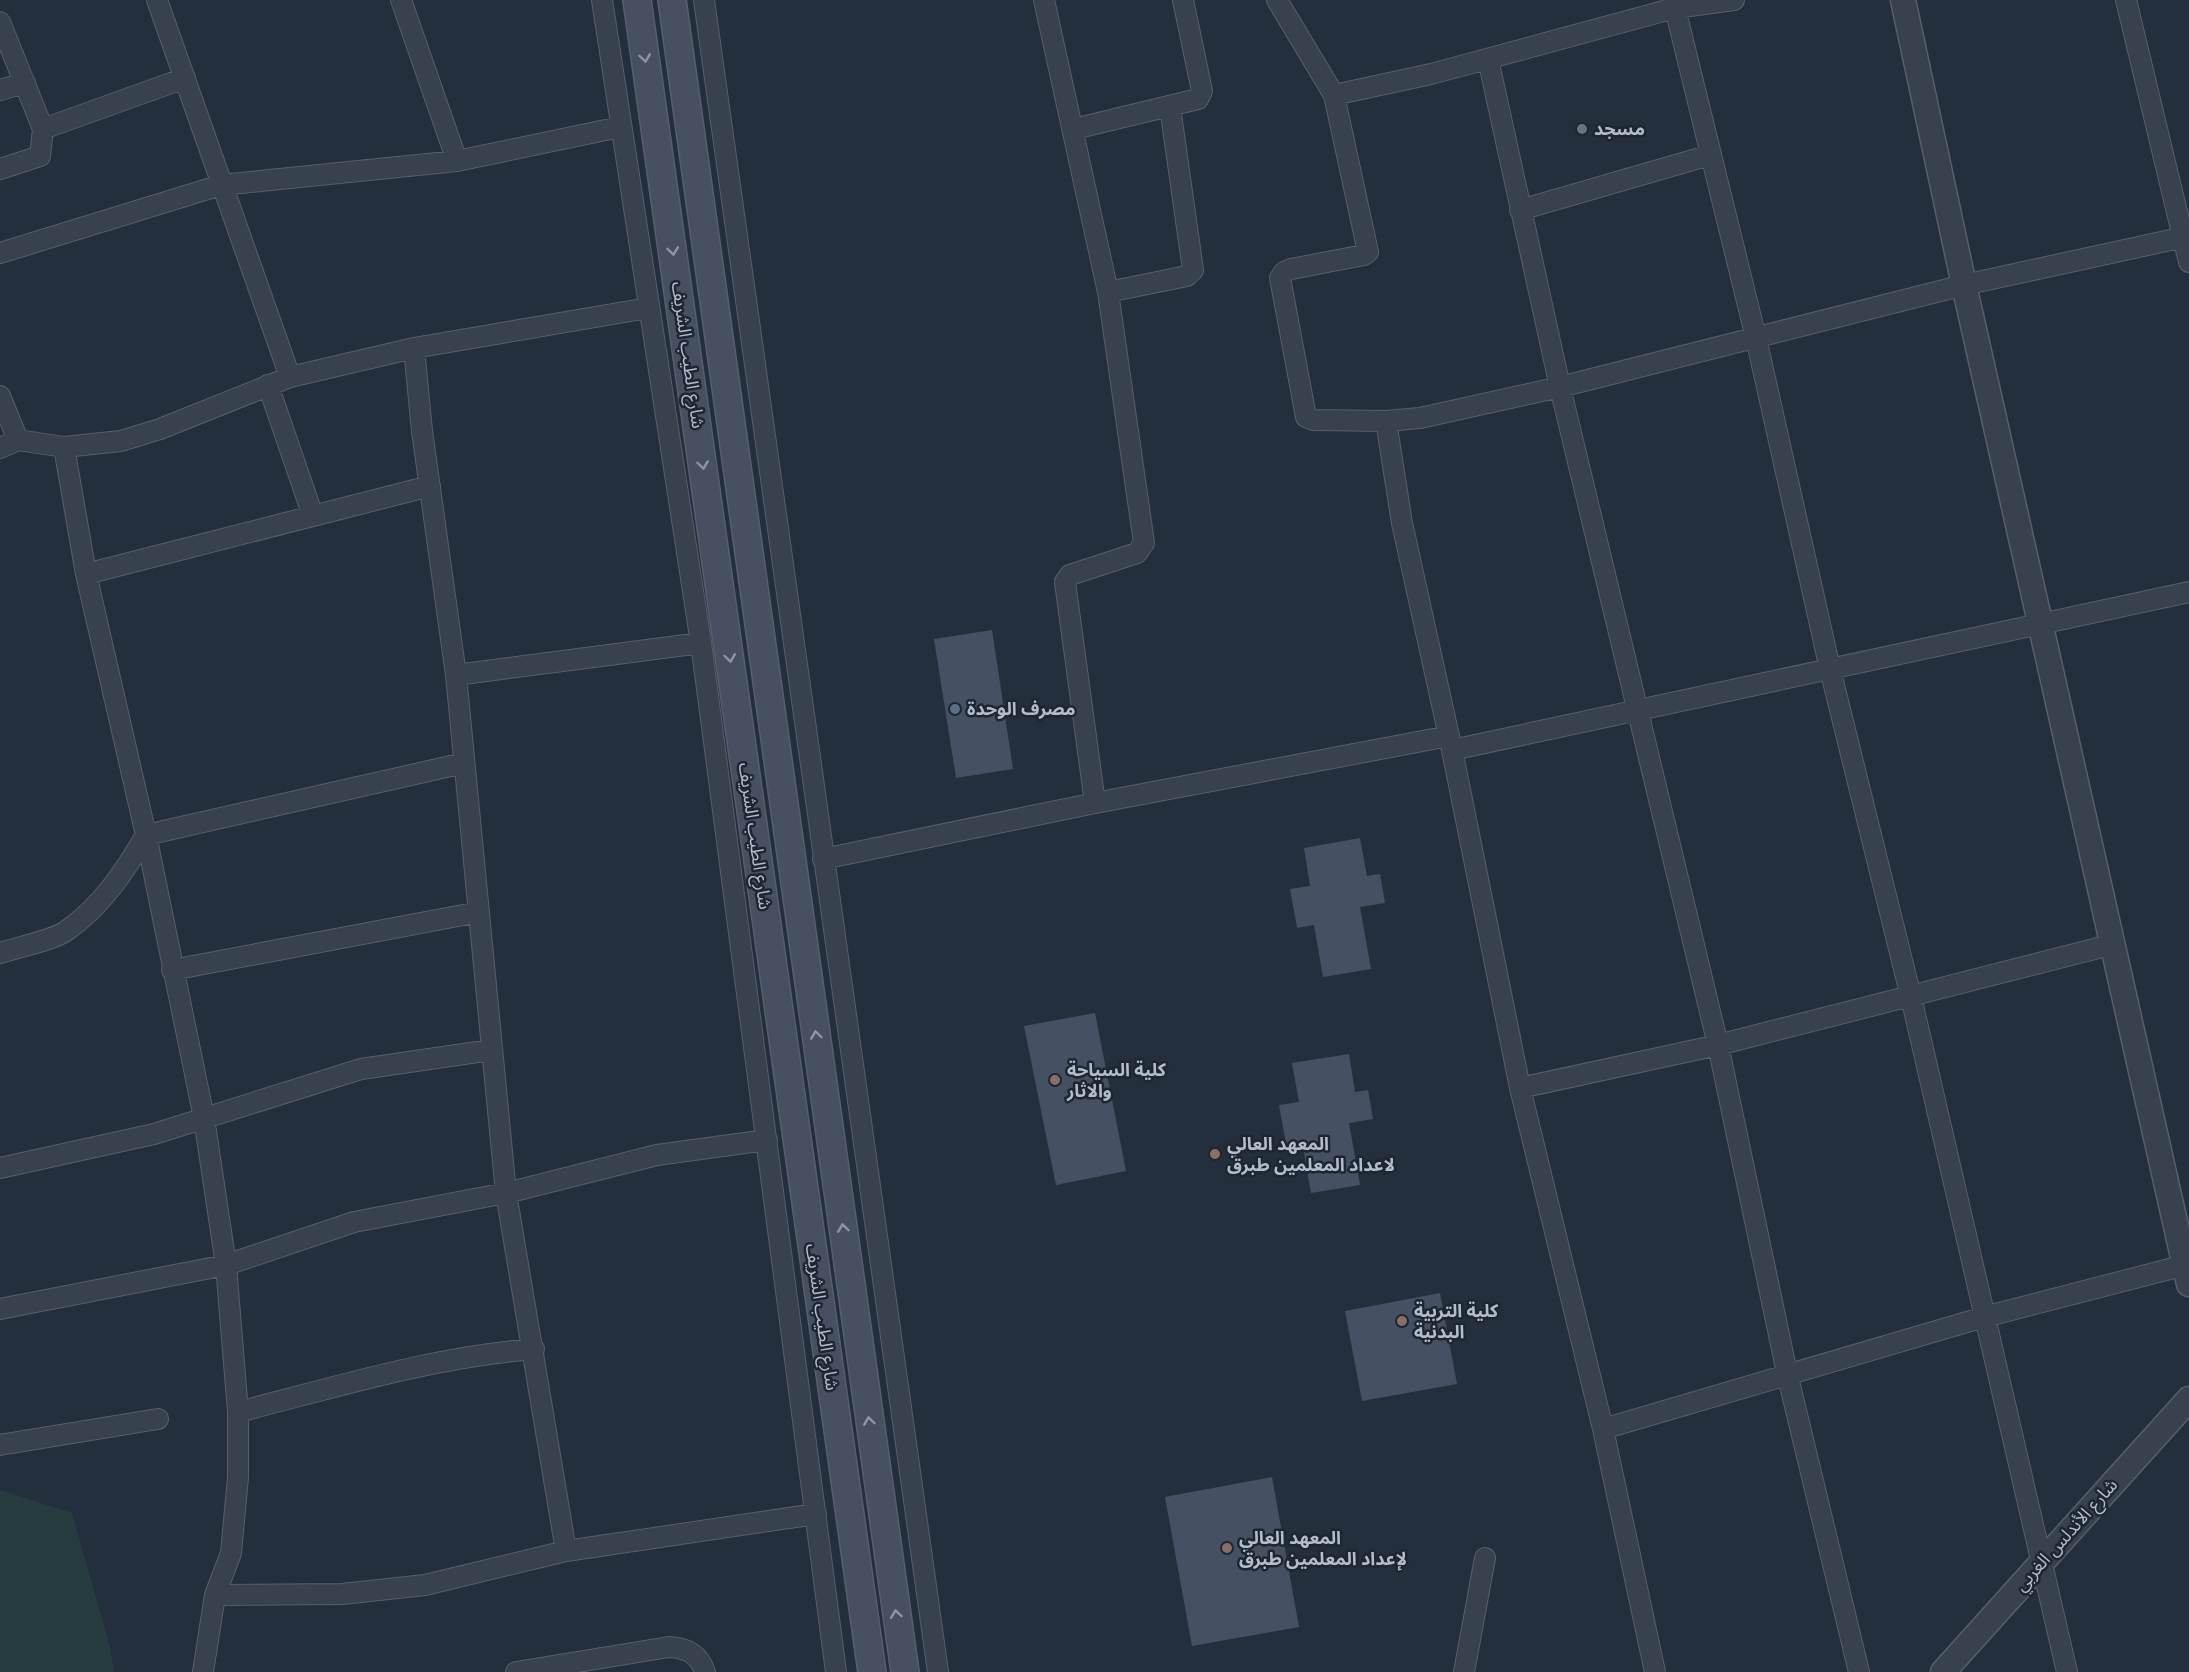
<svg xmlns="http://www.w3.org/2000/svg" width="2189" height="1672" font-family="Figtree,'Noto Sans Arabic',sans-serif">
<style>
.green{fill:#263c3f}
.building{fill:#455162}
.lines{fill:none;stroke-linecap:round;stroke-linejoin:round}
.minor-casing{stroke:#565f6c;stroke-width:22}
.tertiary-casing{stroke:#565f6c;stroke-width:27}
.secondary-casing{stroke:#565f6c;stroke-width:30}
.minor{stroke:#38414e;stroke-width:20}
.tertiary{stroke:#38414e;stroke-width:24}
.secondary{stroke:#465061;stroke-width:27}
.oneway{stroke:#8e96a5}
.worship-dot{fill:#6b7280;stroke:#1d2633;stroke-width:2}
.service-dot{fill:#5c6f8a;stroke:#1d2633;stroke-width:2}
.education-dot{fill:#8d6e63;stroke:#1d2633;stroke-width:2}
.labels{text-anchor:middle;dominant-baseline:central;stroke-width:5;stroke-linejoin:round;paint-order:stroke}
.poi-label{font-size:18px;font-weight:bold;fill:#b4bcc9;stroke:#1d2633;text-anchor:start}
.street-label{font-size:18px;fill:#b4bcc9;stroke:#1d2633}
</style>
<rect width="100%" height="100%" fill="#242f3e"/>
<!-- green -->
<path class="green" d="M0,1490L72,1513L110,1647L114,1672H0Z"/>
<!-- building -->
<path class="building" d="M992,630L1013,769L956,778L934,639Z
M1360,838L1367,876L1380,874L1385,903L1360,907L1371,969L1323,977L1314,925L1297,928L1290,889L1310,886L1304,848Z
M1095,1013L1126,1171L1056,1185L1024,1026Z
M1349,1054L1355,1092L1368,1090L1373,1119L1349,1123L1360,1185L1311,1193L1302,1141L1286,1144L1279,1105L1299,1102L1292,1063Z
M1440,1293L1457,1384L1362,1401L1345,1311Z
M1272,1477L1299,1627L1192,1646L1165,1497Z"/>
<g class="lines">
<defs>
<path id="minor" d="M401,0L457,161
M602,0L701,643L836,1672
M704,0L938,1672
M1044,0L1108,292L1144,543L1137,553L1070,575L1065,582L1095,803
M1277,0L1334,95L1431,74L1675,8L1734,0
M1673,0L1756,338L1830,669L1911,997L2067,1672
M2126,0L2189,262
M0,22L43,129L40,156L0,169
M1488,59L1560,387L1718,1045L1787,1373L1859,1672
M0,90L25,83
M1334,95L1368,252L1364,255L1291,269L1284,272L1280,278L1306,417L1313,420L1386,421
M43,129L185,78
M1074,129L1198,99L1202,91L1183,0
M1520,210L1710,155
M0,253L221,185L457,161L620,127
M1108,292L1187,276L1193,270L1170,107
M414,348L648,308
M290,377L414,348L422,431L456,675L506,1193L566,1551L816,1514
M268,385L313,516
M0,396L18,440L64,447L121,441L160,429L290,377L157,0
M64,447L86,574L146,835L204,1118L226,1265L238,1412V1477L231,1553L215,1595L342,1594L425,1585L566,1551
M0,448L18,440
M86,574L430,486
M456,675L701,643
M1452,750L2189,592
M823,859L1095,803L1449,736
M0,953C18,947 51,941 66,931C101,907 125,871 146,835L464,763
M172,970L479,912
M1520,1088L1718,1045L2114,944
M0,1168L154,1134L361,1069L491,1050
M0,1309L226,1265L354,1222L506,1193L657,1155L767,1140
M238,1412C336,1387 433,1357 534,1349
M1603,1429L1984,1317L2185,1265
M0,1445L158,1419
M203,1672L215,1595
M516,1672L669,1647C687,1648 699,1654 705,1672
M1464,1672L1485,1558
M1655,1672L1603,1429L1520,1088L1452,750L1402,523L1386,421L1420,418L1560,387L1964,285L2189,236"/>
<path id="tertiary" d="M1903,0L1964,285L2189,1284
M1943,1672L2189,1399"/>
<path id="secondary" d="M637,0L872,1672
M672,0L905,1672"/>
</defs>
<!-- minor casing -->
<use href="#minor" class="minor-casing"/>
<!-- tertiary casing -->
<use href="#tertiary" class="tertiary-casing"/>
<!-- secondary casing -->
<use href="#secondary" class="secondary-casing"/>
<!-- minor -->
<use href="#minor" class="minor"/>
<!-- tertiary -->
<use href="#tertiary" class="tertiary"/>
<!-- secondary -->
<use href="#secondary" class="secondary"/>
</g>
<!-- one-way arrows -->
<defs><path id="oneway-chevron" d="M-2-3.5L2.5 0L-2 3.5" fill="none" stroke-width="1.6" stroke-linecap="round" stroke-linejoin="round" transform="scale(1.5)"/></defs>
<g class="oneway">
<use href="#oneway-chevron" transform="translate(645 58) rotate(82)"/>
<use href="#oneway-chevron" transform="translate(673 251) rotate(82)"/>
<use href="#oneway-chevron" transform="translate(703 465) rotate(82)"/>
<use href="#oneway-chevron" transform="translate(730 658) rotate(82)"/>
<use href="#oneway-chevron" transform="translate(816 1035) rotate(-98)"/>
<use href="#oneway-chevron" transform="translate(843 1228) rotate(-98)"/>
<use href="#oneway-chevron" transform="translate(869 1421) rotate(-98)"/>
<use href="#oneway-chevron" transform="translate(896 1614) rotate(-98)"/>
</g>
<!-- markers -->
<circle class="worship-dot" cx="1582" cy="129" r="6"/>
<circle class="service-dot" cx="955" cy="709" r="6"/>
<g class="education-dot">
<circle cx="1055" cy="1080" r="6"/>
<circle cx="1215" cy="1154" r="6"/>
<circle cx="1402" cy="1321" r="6"/>
<circle cx="1227" cy="1548" r="6"/>
</g>
<g class="labels">
<!-- poi labels -->
<g class="poi-label">
<text x="1594" y="129">مسجد</text>
<text x="967" y="709">مصرف الوحدة</text>
<text x="1067" y="1070">كلية السياحة<tspan x="1067" dy="21">والاثار</tspan></text>
<text x="1227" y="1144">المعهد العالي<tspan x="1227" dy="21">لاعداد المعلمين طبرق</tspan></text>
<text x="1414" y="1311">كلية التربية<tspan x="1414" dy="21">البدنية</tspan></text>
<text x="1239" y="1538">المعهد العالي<tspan x="1239" dy="21">لإعداد المعلمين طبرق</tspan></text>
</g>
<!-- street labels -->
<g class="street-label">
<text transform="translate(688 355) rotate(82)">شارع الطيب الشريف</text>
<text transform="translate(755 836) rotate(82)">شارع الطيب الشريف</text>
<text transform="translate(822 1317) rotate(82)">شارع الطيب الشريف</text>
<text transform="translate(2066 1535) rotate(-48)">شارع الأندلس الغربي</text>
</g>
</g>
</svg>
